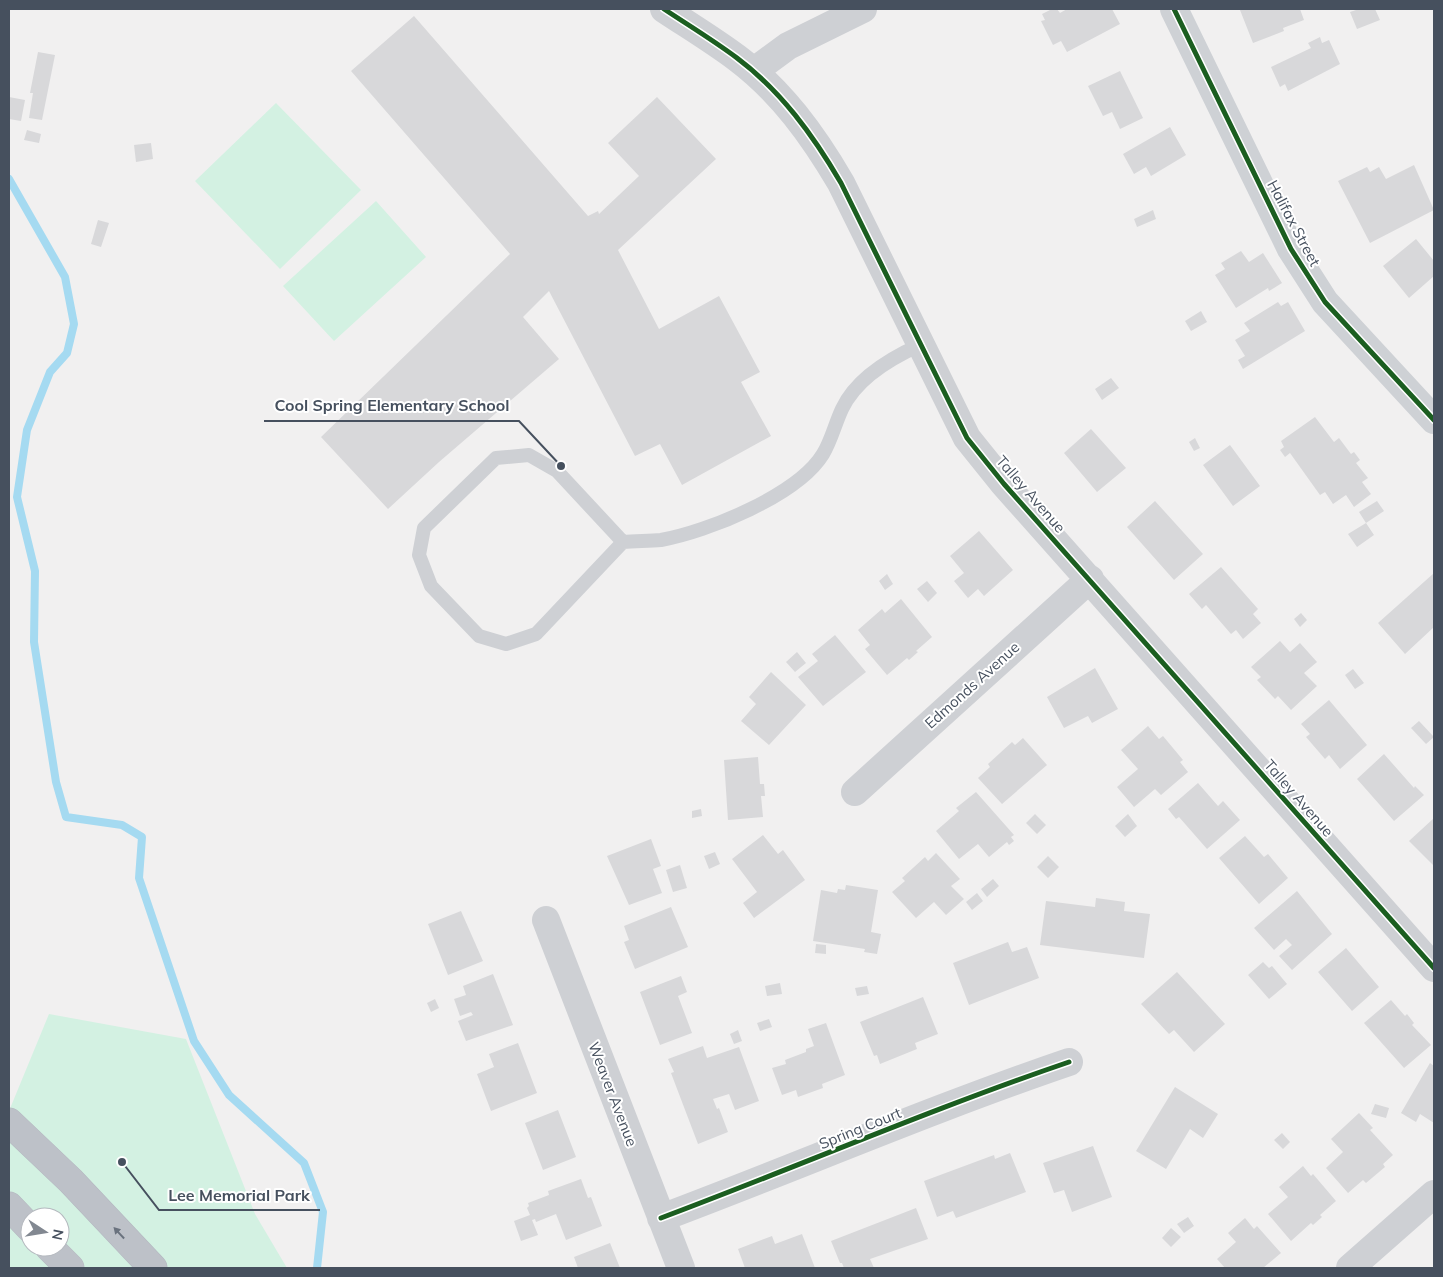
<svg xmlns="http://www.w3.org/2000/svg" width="1443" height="1277" font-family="Mulish,sans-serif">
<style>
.green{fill:#d3f1e2;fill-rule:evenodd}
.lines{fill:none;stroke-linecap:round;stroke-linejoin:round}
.stream{stroke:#a5daf1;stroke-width:8}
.building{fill:#d8d8da}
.highway-casing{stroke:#b4b8c0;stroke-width:29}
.lane{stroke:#ced0d4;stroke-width:14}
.street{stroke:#ced0d4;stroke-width:28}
.secondary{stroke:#ced1d5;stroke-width:28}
.highway{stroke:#bdc1c8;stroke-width:28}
.cycleway-casing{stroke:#fff;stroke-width:8}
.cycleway{stroke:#1b5e20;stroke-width:5}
.oneway{fill:#6a727e}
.labels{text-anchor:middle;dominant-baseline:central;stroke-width:4;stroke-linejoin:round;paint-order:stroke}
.street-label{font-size:15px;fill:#46505e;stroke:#fff}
.leader{fill:none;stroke:#46505e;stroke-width:2}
.callout-dot{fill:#46505e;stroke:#fff;stroke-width:2}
.callout-label{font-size:16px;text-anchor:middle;font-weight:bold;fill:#46505e;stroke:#fff;stroke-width:4;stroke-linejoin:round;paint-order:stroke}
</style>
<rect width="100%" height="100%" fill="#f1f0f0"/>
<!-- green -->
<path class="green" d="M276,103L361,190L280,269L195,181Z
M376,201L426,257L334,341L283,286Z
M49,1014L186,1039L255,1214L287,1268H9V1111ZM30,1217H60V1247H30Z"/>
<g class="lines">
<!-- stream -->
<path class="stream" d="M9,179L65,277L74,324L67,353L50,372L27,430L17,497L35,571L34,642L56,782L66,817L122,825L142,837L139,878L194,1041L229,1095L304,1163L323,1212L317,1268"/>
</g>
<!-- building -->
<path class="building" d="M1052,9H1057L1060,13L1067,9H1112L1120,24L1067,52L1061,41L1053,45L1041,21L1045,20L1042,14Z
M1243,9H1300L1304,20L1283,28L1284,31L1253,43L1240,10Z
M1359,9H1375L1380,20L1357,29L1350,12Z
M414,16L588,216L598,211L599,214L639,176L608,143L657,97L716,159L618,250L659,329L719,296L760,372L741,382L771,436L682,485L660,444L635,456L549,291L523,317L559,359L439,462L388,509L321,437L510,254L351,71Z
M1320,37L1322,43L1329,40L1340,64L1288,91L1285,84L1280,87L1271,67L1311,48L1308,43Z
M38,52L55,55L42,120L29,118L33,93H30Z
M1120,71L1143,118L1120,129L1112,112L1103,116L1088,86Z
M9,97L25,100L21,121L9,119Z
M1170,127L1186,155L1151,176L1146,167L1134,174L1123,154Z
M27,130L41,134L39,143L24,140Z
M151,143L153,159L136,162L134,145Z
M1414,165L1434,210L1370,243L1338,181L1367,167L1370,172L1379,167L1386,179Z
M1153,210L1156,219L1137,227L1134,219Z
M98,220L109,223L101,247L91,244Z
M1416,239L1434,261V276L1409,298L1383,266Z
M1241,251L1249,262L1263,253L1282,283L1269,291L1268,288L1236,308L1215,275L1225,269L1221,263Z
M1278,302L1281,306L1288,302L1305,331L1243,369L1238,360L1245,356L1235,340L1250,331L1244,323Z
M1201,311L1207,322L1191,331L1185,321Z
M1111,378L1119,388L1102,400L1095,389Z
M1315,417L1334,442L1339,438L1351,454L1354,452L1360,460L1356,463L1368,478L1362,482L1371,494L1354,507L1346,495L1333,504L1325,492L1320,495L1290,453L1285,457L1280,450L1284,447L1281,441Z
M1091,429L1126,468L1097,492L1064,453Z
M1195,438L1200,448L1194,451L1189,442Z
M1230,445L1260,486L1233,506L1203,465Z
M1155,501L1203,554L1174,580L1127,527Z
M1377,501L1384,511L1366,523L1359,512Z
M1366,523L1374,535L1357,547L1348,534Z
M979,531L1013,570L984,596L978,589L968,598L954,581L964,573L950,556Z
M1221,567L1258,609L1253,614L1261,623L1243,639L1236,630L1231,634L1206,605L1202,609L1189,594Z
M1434,573V627L1405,654L1378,623Z
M887,574L893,584L885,590L879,581Z
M927,581L937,593L928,602L917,589Z
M901,599L932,637L916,651L918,652L909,660L907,658L887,675L865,649L870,645L858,630L882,609L885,613Z
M1301,613L1307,620L1300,627L1294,619Z
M835,635L866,672L823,706L798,677L818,661L812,654Z
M1280,641L1290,652L1300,643L1317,662L1304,673L1317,686L1291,710L1278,696L1275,699L1257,680L1261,677L1251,667Z
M797,652L806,663L795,672L786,662Z
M1095,668L1118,709L1092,723L1088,716L1064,728L1047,697Z
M1353,669L1364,683L1355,689L1345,675Z
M771,672L806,705L769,745L741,721L756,704L749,697Z
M1329,700L1367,745L1340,769L1329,755L1325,759L1306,737L1310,734L1301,724Z
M1419,721L1434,737L1426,744L1411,728Z
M1148,726L1159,739L1163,736L1183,760L1180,762L1188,772L1161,795L1155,789L1134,807L1117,787L1138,769L1121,750Z
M1023,738L1047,765L1002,804L978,778L990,767L988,764L1012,742L1015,745Z
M1384,754L1414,788L1415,786L1424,795L1394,821L1357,779Z
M758,757L760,784H764L765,796H761L763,817L728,820L724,760Z
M1198,783L1218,806L1223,801L1240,820L1207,849L1179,817L1176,819L1168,809Z
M976,792L1014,835L1011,837L1014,841L1009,845L1007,842L989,857L978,844L959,859L936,831L959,811L956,808Z
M701,809L702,816L692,818V811Z
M1035,814L1046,825L1037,834L1026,823Z
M1128,814L1137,826L1125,837L1115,826Z
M1434,818V866L1409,841Z
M763,835L778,854L783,850L805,880L754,918L743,903L757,892L732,859Z
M1245,836L1264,857L1268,854L1288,878L1259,904L1219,858Z
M651,839L661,866L653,869L662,893L629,905L607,856Z
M715,852L720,864L709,869L704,856Z
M936,853L960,879L951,886L964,899L946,915L934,902L916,918L892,892L905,881L902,878L925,857L928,861Z
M1048,856L1059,867L1048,878L1037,867Z
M680,865L687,888L673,892L666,870Z
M993,879L999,886L987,897L981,889Z
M846,885L878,890L871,932L881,934L877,954L864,952L865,949L813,941L821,890L837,893L838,889L845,890Z
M1297,891L1332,934L1292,970L1279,956L1292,945L1286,939L1274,950L1254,928Z
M977,893L983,901L972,910L966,902Z
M1096,898L1125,902L1124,911L1150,914L1144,958L1040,945L1046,901L1095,907Z
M671,907L688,947L635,969L624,942L629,940L624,926Z
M461,911L483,961L448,975L428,924Z
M1008,942L1012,952L1027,947L1039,978L969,1005L953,963Z
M816,944L826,945V954L815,953Z
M1346,948L1379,987L1352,1011L1318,972Z
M1263,962L1269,968L1272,966L1287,984L1269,999L1248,975Z
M1177,972L1225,1024L1194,1052L1174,1030L1169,1034L1141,1004Z
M493,974L513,1025L466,1041L458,1021L473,1015L471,1012L460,1016L454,999L466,995L463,986Z
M681,976L687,992L678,996L692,1033L660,1045L640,992Z
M780,983L782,994L767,996L765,986Z
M867,986L869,994L857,996L855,988Z
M923,997L938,1034L915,1043L917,1049L880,1064L877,1055L874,1056L860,1022Z
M435,999L439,1008L431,1012L427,1003Z
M1391,1000L1405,1016L1407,1014L1414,1023L1412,1025L1431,1045L1404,1068L1364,1023Z
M769,1019L772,1027L760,1031L757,1023Z
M826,1023L845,1075L822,1084L823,1088L798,1097L796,1090L782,1095L772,1068L786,1064L785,1060L806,1052V1049L814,1046L808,1029Z
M738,1030L742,1041L734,1044L730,1034Z
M518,1043L537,1093L491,1111L477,1074L494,1067L489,1054Z
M703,1046L707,1058L739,1047L759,1101L735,1110L729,1094L713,1099L717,1109L719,1108L728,1132L698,1144L671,1073L674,1072L668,1059Z
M1430,1063L1434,1066V1123L1420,1114L1416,1122L1401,1113Z
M1175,1087L1218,1114L1203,1138L1190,1129L1166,1169L1136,1151Z
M1375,1104L1389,1108L1386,1118L1371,1114Z
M558,1110L576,1157L543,1170L525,1123Z
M1359,1113L1373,1128L1370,1130L1393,1155L1383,1164L1385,1167L1366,1183L1363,1180L1348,1193L1326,1168L1343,1152L1331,1139Z
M1282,1133L1290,1142L1283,1149L1274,1140Z
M1093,1146L1112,1197L1072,1212L1064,1190L1054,1193L1043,1163Z
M1010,1153L1026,1192L956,1218L953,1211L937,1217L924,1181L994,1155L995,1159Z
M1303,1166L1311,1176L1313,1174L1336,1201L1320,1215L1322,1217L1313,1225L1311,1223L1291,1241L1268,1214L1288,1197L1279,1187Z
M581,1179L588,1198L591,1197L602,1226L566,1240L556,1214L536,1222L535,1219L532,1220L538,1235L521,1241L514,1221L530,1215L527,1208L529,1206L528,1203L549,1195L548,1191Z
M916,1208L928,1239L870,1259L874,1268H844L842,1263H840L831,1241Z
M1188,1217L1194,1226L1184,1233L1177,1224Z
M1245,1218L1254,1229L1257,1226L1281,1253L1263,1268H1225L1217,1259L1236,1242L1228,1233Z
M1171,1228L1181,1237L1171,1247L1162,1238Z
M802,1234L815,1268H745L738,1249L772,1236L775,1244Z
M610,1243L620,1268H578L574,1257Z"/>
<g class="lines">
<defs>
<path id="highway" d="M9,1122L71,1181L153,1268
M9,1206L30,1228
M49,1247L70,1268"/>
</defs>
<!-- highway casing -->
<use href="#highway" class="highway-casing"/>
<!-- lane -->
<path class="lane" d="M623,542L536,634L506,644L479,636L431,586L419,555L424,528L496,458L529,455L557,471L623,542C636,541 649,541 661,540C707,532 798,495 823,454C831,441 835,424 842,409C856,379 891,358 920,345"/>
<!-- street -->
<path class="street" d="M664,9C688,25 713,40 737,58C781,91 813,135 841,183L967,438L1004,484L1434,968
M754,71L788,46L863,9
M855,792L1090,579
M546,920L681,1268
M661,1218C797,1167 931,1109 1069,1062
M1350,1268L1434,1194"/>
<!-- secondary -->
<path class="secondary" d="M1174,9L1291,249L1325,302L1434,420"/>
<!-- highway -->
<use href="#highway" class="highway"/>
<defs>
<path id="cycleway" d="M664,9C688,25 713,40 737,58C781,91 813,135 841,183L967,438L1004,484L1434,968
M1174,9L1291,249L1325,302L1434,420
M661,1218C797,1167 931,1109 1069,1062"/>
</defs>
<!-- cycleway casing -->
<use href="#cycleway" class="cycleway-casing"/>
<!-- cycleway -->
<use href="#cycleway" class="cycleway"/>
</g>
<!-- one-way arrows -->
<defs><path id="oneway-solid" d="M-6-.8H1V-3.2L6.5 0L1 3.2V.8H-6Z" transform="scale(1.25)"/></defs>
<use class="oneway" href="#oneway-solid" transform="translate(119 1233) rotate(-133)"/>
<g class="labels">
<!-- street labels -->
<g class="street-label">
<text transform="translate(1294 223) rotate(62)">Halifax Street</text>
<text transform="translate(1031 494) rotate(49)">Talley Avenue</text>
<text transform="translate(972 685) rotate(-42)">Edmonds Avenue</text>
<text transform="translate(1299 798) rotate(49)">Talley Avenue</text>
<text transform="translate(613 1094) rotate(69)">Weaver Avenue</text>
<text transform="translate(860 1128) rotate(-22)">Spring Court</text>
</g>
</g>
<!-- callouts -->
<path class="leader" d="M561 466L519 421H264M122 1162L159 1210H320"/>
<g class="callout-dot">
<circle cx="561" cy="466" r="5"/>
<circle cx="122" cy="1162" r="5"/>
</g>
<g class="callout-label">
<text x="392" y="411">Cool Spring Elementary School</text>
<text x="239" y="1201">Lee Memorial Park</text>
</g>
<!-- border -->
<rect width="1443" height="1277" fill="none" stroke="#46505e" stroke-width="20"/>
<!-- north arrow -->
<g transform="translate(45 1232) rotate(102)"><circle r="24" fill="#ffffff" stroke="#b5b9bf"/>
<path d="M0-4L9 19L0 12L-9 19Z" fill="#828891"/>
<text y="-8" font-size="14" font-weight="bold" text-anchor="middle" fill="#46505e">N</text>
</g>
</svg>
